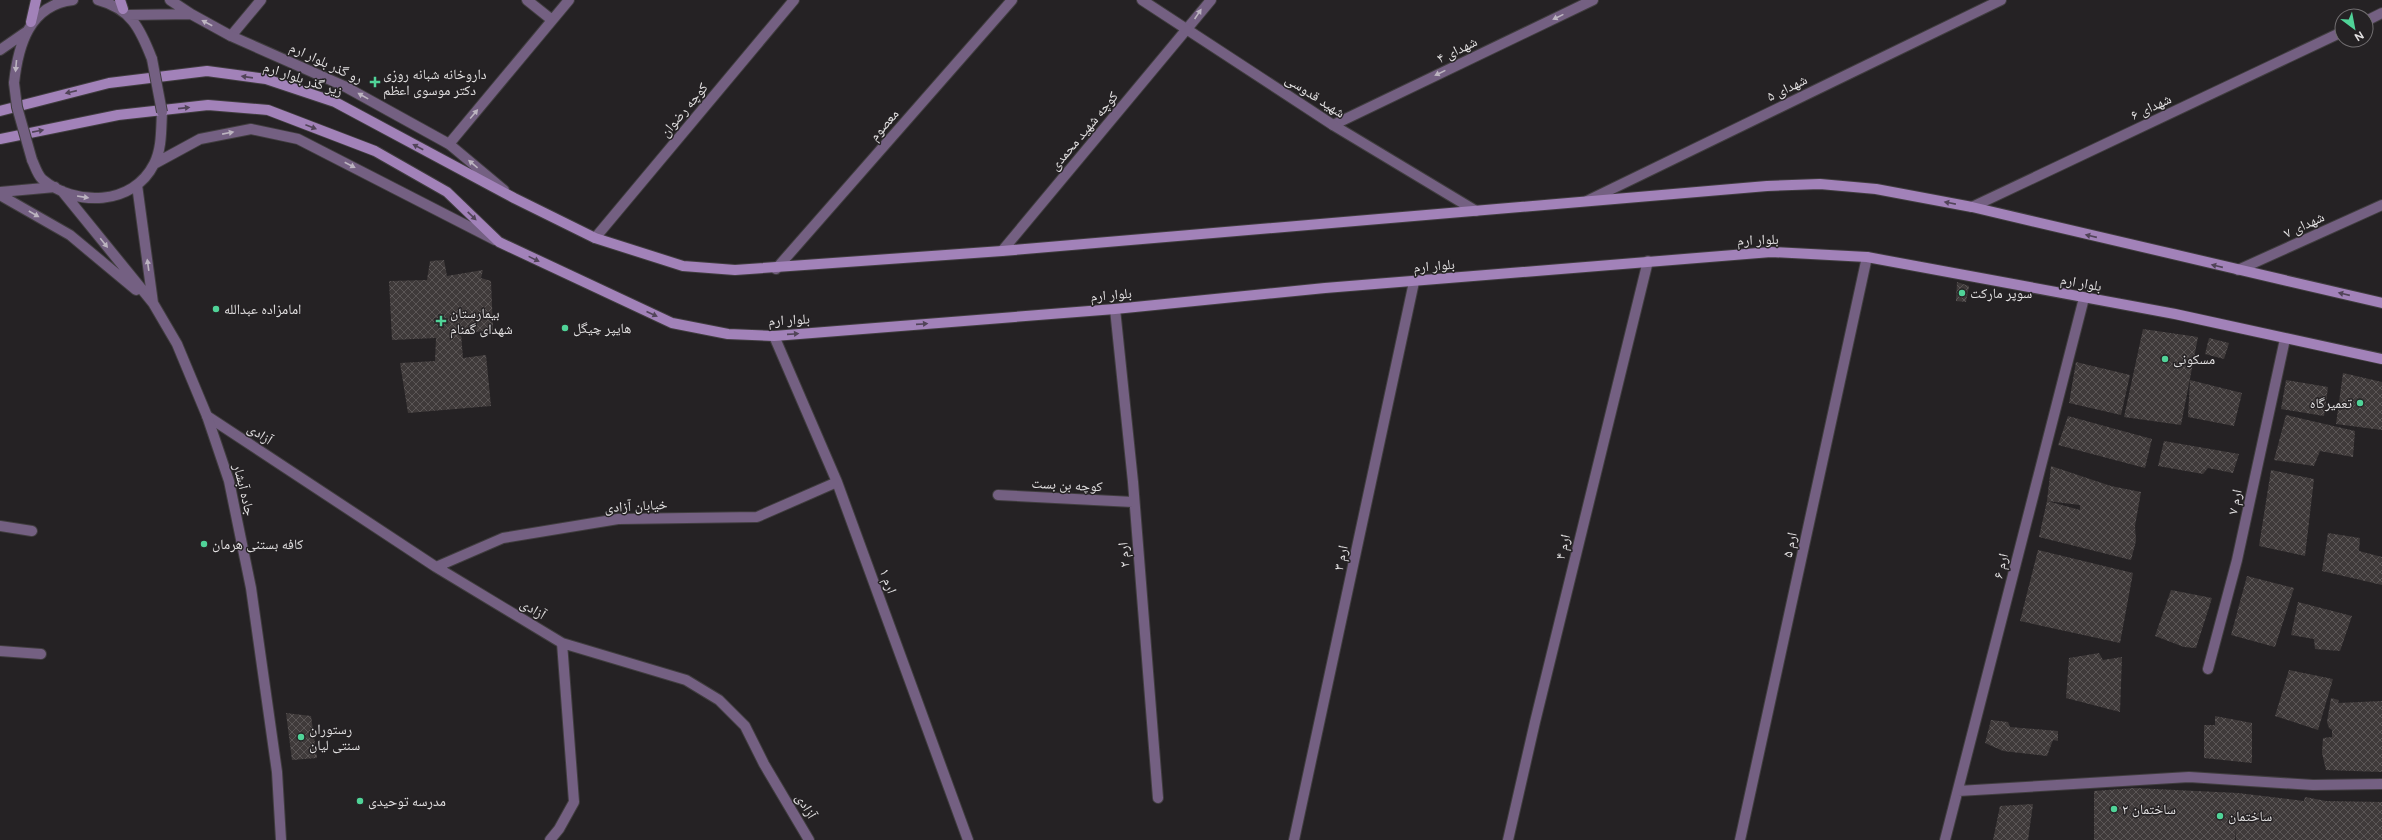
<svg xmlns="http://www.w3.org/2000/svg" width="2382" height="840" font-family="Figtree,'Noto Naskh Arabic',sans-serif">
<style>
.building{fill:url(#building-cross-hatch);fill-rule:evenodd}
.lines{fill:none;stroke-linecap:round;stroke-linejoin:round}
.minor-casing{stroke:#403d3f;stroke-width:12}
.tertiary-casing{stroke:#403d3f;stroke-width:12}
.secondary-casing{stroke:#403d3f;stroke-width:12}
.minor{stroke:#746082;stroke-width:10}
.tertiary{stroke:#746082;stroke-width:10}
.secondary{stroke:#a282b9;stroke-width:10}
.tertiary-bridge-casing{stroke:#403d3f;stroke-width:12;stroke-linecap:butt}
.tertiary-bridge{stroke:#746082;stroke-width:10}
.oneway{fill:#bcb4c0}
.oneway2{fill:#514458}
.poi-dot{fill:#50d398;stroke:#252224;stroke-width:1.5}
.labels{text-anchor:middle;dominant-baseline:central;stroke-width:3;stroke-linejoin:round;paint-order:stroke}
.street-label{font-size:14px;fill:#e3e1e2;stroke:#252224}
.poi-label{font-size:14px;fill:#e3e1e2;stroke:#252224;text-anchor:start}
</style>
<defs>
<pattern id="building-cross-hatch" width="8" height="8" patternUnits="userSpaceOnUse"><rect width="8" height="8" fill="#3f3a3a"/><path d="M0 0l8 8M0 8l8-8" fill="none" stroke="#5b5656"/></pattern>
</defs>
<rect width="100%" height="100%" fill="#252224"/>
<!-- building -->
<path class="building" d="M444,260L447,276L483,270L481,278L491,281L493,330L461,334L463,358L486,355L491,406L408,413L400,363L435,361L436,338L392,340L389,281L427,280L430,261Z
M1957,282L1969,286L1966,302L1956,301Z
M2143,329L2198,337L2181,425L2124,417Z
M2209,338L2229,343L2224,359L2205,354Z
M2076,362L2130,375L2121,415L2069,403Z
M2343,373L2382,382V430L2336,424Z
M2190,380L2242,393L2234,426L2188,417Z
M2286,380L2328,387L2324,416L2281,409Z
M2286,415L2355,431L2353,457L2320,451L2314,466L2274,460Z
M2068,416L2152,439L2145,468L2058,445Z
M2164,441L2239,454L2233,473L2208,468L2203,474L2158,466Z
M2051,466L2111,486L2141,492L2135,526L2136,541L2131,560L2039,537L2047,501ZM2047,501L2080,505V510Z
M2271,470L2314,479L2305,556L2259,546Z
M2328,533L2360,538L2359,551L2382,557V585L2322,571Z
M2038,550L2133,573L2120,643L2020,621Z
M2247,576L2294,588L2275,647L2231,635Z
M2171,590L2212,598L2196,648L2184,647L2155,636Z
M2298,602L2352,616L2340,651L2315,649L2314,639L2291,635Z
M2099,653L2103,660L2122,657L2120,712L2066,698L2069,658Z
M2289,670L2333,679L2318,730L2275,716Z
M2331,698L2339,700L2338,703L2382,701V772L2326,770L2322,753L2323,738L2332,737V730L2329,728L2327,722Z
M286,713L311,716L317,758L292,760Z
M2215,716L2252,723V763L2204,758V725H2215Z
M1991,720L2008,722L2010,727L2058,731V741L2053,740L2047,756L2003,751L1985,743Z
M2134,788L2238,793L2304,801L2305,797L2326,801L2382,802V840H2236L2235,829V840H2094V791Z
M2033,804L2028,840H1993L2000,806Z"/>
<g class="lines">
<defs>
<path id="minor" d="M527,0L552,20
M2366,21L2382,13
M231,36L261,0
M1333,125L1593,0
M449,144L569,0
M1587,201L2001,0
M1972,207L2342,32
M595,238L794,0
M1002,251L1211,0
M776,269L1012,0
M2238,270L2382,205
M1115,309L1133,482L1158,798
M774,336L837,482L968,840
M207,416L436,567L562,643L686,680L719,700L745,726L764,764L809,840
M998,495L1133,502
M0,526L32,531
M436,567L503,538L618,519L757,517L837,482
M0,651L41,654
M2208,669L2237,560L2285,339
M1958,791L2189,777L2313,785L2382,784
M550,840L559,829L574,802L562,643
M1294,840L1414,282
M1508,840L1535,722L1648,261
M1740,840L1867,257
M1945,840L2084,298"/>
<path id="tertiary" d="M98,0C131,9 140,28 152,59
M170,0L191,14
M1142,0L1333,125L1476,211
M128,15L191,14L231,36L344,86L449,144L504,190
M0,50L26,32
M14,83C18,46 29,5 73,0
M32,160C35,166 37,174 42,179C75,207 133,206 154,164C162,149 161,129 162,112
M154,164L200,139L251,129L298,139L495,240
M137,185L153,303
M62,191L153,303L177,344L207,416L229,481L251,588L277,772L281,840
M0,192L55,187
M0,195L70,235L136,290"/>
<path id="secondary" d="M120,0L123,9
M31,22L36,0
M0,111L109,83L207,71L266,79L335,102L514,198L595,238L683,266L735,270L1002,251L1767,186L1820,184L1876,189L1972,207L2382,303
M0,139L118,115L208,105L268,110L375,151L447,192L499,242L672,323L728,334L774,336L1115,309L1325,288L1771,252L1867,257L2175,314L2382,359"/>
</defs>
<!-- minor casing -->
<use href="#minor" class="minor-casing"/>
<!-- tertiary casing -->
<use href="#tertiary" class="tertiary-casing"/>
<!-- secondary casing -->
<use href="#secondary" class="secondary-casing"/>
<!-- minor -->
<use href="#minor" class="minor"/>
<!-- tertiary -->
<use href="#tertiary" class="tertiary"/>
<!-- secondary -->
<use href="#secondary" class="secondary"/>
<defs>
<path id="tertiary-bridge" d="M152,59L162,112
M14,83L17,107L32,160"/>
</defs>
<!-- tertiary-bridge casing -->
<use href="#tertiary-bridge" class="tertiary-bridge-casing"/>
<!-- tertiary-bridge -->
<use href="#tertiary-bridge" class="tertiary-bridge"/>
</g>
<!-- one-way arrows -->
<defs><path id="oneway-solid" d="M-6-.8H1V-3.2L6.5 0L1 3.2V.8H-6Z"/></defs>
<g class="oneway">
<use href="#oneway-solid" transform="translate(1198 14) rotate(-56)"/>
<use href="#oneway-solid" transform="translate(1558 17) rotate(154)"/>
<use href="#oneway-solid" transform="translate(207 23) rotate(-152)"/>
<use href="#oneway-solid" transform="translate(16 66) rotate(95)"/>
<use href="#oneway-solid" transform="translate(1440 73) rotate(154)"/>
<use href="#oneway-solid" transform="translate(363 96) rotate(-151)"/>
<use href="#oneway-solid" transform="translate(474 114) rotate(-50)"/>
<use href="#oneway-solid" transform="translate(228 133) rotate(-11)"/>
<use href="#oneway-solid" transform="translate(473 164) rotate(-140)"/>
<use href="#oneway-solid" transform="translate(350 165) rotate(27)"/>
<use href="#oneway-solid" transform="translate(83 197) rotate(9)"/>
<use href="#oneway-solid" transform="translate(34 214) rotate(30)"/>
<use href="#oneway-solid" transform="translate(104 243) rotate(51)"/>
<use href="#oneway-solid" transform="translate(148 265) rotate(-98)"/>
</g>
<g class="oneway2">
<use href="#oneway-solid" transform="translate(247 77) rotate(-172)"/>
<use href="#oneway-solid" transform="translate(71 92) rotate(167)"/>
<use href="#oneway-solid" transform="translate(184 108) rotate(-6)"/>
<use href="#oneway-solid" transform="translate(311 127) rotate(21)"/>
<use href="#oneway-solid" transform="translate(38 131) rotate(-11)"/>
<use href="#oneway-solid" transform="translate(418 147) rotate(-152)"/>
<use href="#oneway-solid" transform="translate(1950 203) rotate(-169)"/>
<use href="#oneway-solid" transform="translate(472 216) rotate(44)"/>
<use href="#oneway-solid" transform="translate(2091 236) rotate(-167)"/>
<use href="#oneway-solid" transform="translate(534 259) rotate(26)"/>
<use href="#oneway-solid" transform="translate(2217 266) rotate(-167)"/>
<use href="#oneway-solid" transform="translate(2344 294) rotate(-167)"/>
<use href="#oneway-solid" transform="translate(652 314) rotate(24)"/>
<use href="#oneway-solid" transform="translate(922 324) rotate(-4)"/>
<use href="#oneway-solid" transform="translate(793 334) rotate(-4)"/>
</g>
<!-- markers -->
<g class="poi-dot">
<path d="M373 76h4v4h4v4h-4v4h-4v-4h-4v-4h4z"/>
<circle cx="1962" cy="293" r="4"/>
<circle cx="216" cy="309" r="4"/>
<path d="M439 315h4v4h4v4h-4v4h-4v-4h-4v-4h4z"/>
<circle cx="565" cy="328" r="4"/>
<circle cx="2165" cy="359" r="4"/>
<circle cx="2360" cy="403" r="4"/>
<circle cx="204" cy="544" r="4"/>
<circle cx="301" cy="737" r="4"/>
<circle cx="360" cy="801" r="4"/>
<circle cx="2114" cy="809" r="4"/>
<circle cx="2220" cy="816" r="4"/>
</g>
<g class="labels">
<!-- street labels -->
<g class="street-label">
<text transform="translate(1457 50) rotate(-26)">شهدای ۴</text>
<text transform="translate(326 63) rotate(25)">رو گذر بلوار ارم</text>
<text transform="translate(303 79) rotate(18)">زیر گذر بلوار ارم</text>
<text transform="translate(1787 88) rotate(-26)">شهدای ۵</text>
<text transform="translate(1315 96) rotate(33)">شهید قدوسی</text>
<text transform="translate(2151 107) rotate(-25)">شهدای ۶</text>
<text transform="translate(684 110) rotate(-50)">کوچه رضوان</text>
<text transform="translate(884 125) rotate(-49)">معصوم</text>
<text transform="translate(1084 131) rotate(-50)">کوچه شهید محمدی</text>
<text transform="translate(2304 225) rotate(-25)">شهدای ۷</text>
<text transform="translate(1758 240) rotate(-2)">بلوار ارم</text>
<text transform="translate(1434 266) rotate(-5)">بلوار ارم</text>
<text transform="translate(2081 283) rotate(10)">بلوار ارم</text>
<text transform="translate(1111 295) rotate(-5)">بلوار ارم</text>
<text transform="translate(789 320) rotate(-3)">بلوار ارم</text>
<text transform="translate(260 434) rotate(33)">آزادی</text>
<text transform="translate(1067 485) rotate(3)">کوچه بن بست</text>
<text transform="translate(244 490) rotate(76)">جاده آبشار</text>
<text transform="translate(2235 502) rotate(-78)">ارم ۷</text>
<text transform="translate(636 506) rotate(-3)">خیابان آزادی</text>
<text transform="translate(1790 545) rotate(-78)">ارم ۵</text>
<text transform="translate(1563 547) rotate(-76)">ارم ۴</text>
<text transform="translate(1124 555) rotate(-95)">ارم ۲</text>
<text transform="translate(1341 558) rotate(-78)">ارم ۳</text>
<text transform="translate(2001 566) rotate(-76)">ارم ۶</text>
<text transform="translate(888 581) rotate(70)">ارم ۱</text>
<text transform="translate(533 609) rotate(31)">آزادی</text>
<text transform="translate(806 806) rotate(59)">آزادی</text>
</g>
<!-- poi labels -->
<g class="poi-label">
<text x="383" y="74">داروخانه شبانه روزی<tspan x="383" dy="16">دکتر موسوی اعظم</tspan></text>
<text x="1970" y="293">سوپر مارکت</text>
<text x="224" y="309">امامزاده عبدالله</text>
<text x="450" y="313">بیمارستان<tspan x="450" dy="16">شهدای گمنام</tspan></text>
<text x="573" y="328">هایپر چیگل</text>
<text x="2173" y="359">مسکونی</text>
<text x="2352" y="403" text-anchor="end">تعمیرگاه</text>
<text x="212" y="544">کافه بستنی هرمان</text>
<text x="309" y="729">رستوران<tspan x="309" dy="16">سنتی لیان</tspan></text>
<text x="368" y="801">مدرسه توحیدی</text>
<text x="2122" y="809">ساختمان ۲</text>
<text x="2228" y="816">ساختمان</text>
</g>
</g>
<!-- north arrow -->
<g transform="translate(2354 28) rotate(148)"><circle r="19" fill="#252224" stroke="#716e70"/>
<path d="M0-3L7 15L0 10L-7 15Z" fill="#50d398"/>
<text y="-6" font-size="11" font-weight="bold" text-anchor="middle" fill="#e3e1e2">N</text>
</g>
</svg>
